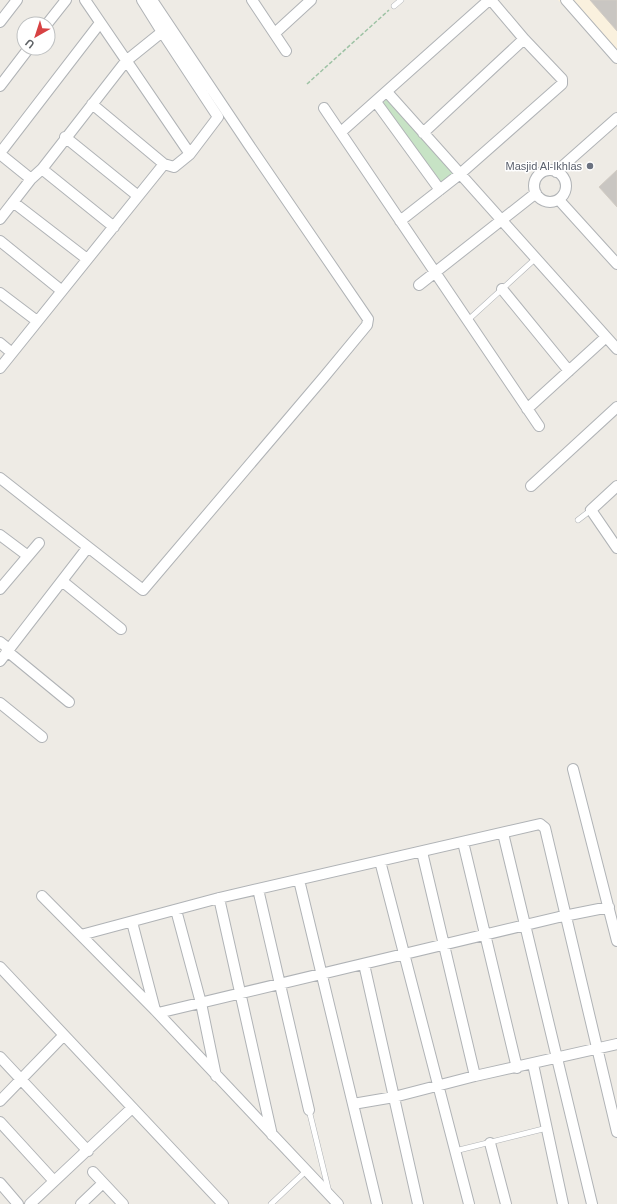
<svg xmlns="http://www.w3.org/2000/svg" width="617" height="1204" font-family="Helvetica,sans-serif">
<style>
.commercial{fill:#faf1de}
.green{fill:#c7e3c5}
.building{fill:#c9c6c2;stroke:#d2ccc4}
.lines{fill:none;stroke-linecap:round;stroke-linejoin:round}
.lane-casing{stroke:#b0b3b6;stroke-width:6}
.street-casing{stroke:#b0b3b6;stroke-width:12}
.path{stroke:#9ec3a5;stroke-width:1.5;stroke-dasharray:4 2;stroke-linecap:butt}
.lane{stroke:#fff;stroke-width:5}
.street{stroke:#fff;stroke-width:10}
.worship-dot{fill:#6b7280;stroke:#fff;stroke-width:1.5}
.labels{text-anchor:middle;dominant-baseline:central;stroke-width:3;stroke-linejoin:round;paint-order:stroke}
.worship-label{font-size:11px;fill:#5b616d;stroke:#fff;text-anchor:end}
</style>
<rect width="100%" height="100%" fill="#eeebe5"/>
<!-- commercial -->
<path class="commercial" d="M558,0H617V65Z"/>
<!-- green -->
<path class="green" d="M387,98L454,174L442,185L383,103Z"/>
<!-- building -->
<path class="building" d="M590,0H617V31Z
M617,170V207L599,187Z"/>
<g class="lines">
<defs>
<path id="lane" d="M394,6L401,0
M467,321L535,259
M578,520L591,510
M309,1110L329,1192
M455,1151L547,1128
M271,1204L306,1171"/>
<path id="street" d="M85,0L190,154
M252,0L286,51
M566,0L617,58
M0,22L17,0
M47,24L66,0
M275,33L311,0
M0,86L29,48
M387,92L617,349
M376,102L440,190
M92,104L164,164
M324,108L539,426
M341,132L489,0
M423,133L524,39
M65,137L138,196
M0,153L100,23
M0,154L31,179
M42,169L114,227
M534 186a16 16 0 1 1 32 0a16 16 0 1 1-32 0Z
M556,172L617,118
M559,200L617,264
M13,202L87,259
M0,219L31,179L42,169L126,61L162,32L142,0
M400,221L460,174L562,84V79L524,39L491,0
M0,241L62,291
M419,285L536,193
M502,289L569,371
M0,293L37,321
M0,343L12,353
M0,368L164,164L174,167L190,154L218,117L162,32
M527,409L606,337
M0,478L88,547L0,661
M531,486L617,407
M617,486L591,510L617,548
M0,535L28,556
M88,547L143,590L324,377L367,325L368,319L249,145L152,0
M62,581L121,629
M0,589L39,543
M0,642L9,649
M7,651L69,702
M0,703L42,737
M573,769L617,941
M503,833L592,1204
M463,842L517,1068
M422,852L475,1076
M380,861L469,1204
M299,880L377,1204
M258,889L309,1110
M42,896L155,1010L338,1204
M219,898L272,1135
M176,910L201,1003L216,1076
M132,922L155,1010
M81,935L219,898L540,824L545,828L617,1132
M364,964L418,1204
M0,967L223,1204
M158,1013L559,917L609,907
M0,1057L88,1151
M533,1064L563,1204
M0,1101L64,1035
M353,1104L394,1097L475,1076L617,1044
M0,1122L54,1181
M490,1143L506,1204
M93,1172L123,1204
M0,1183L18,1204
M30,1204L132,1108
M81,1204L103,1183"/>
</defs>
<!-- lane casing -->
<use href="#lane" class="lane-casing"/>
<!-- street casing -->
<use href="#street" class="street-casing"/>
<!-- path -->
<path class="path" d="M307,84L389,10"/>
<!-- lane -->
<use href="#lane" class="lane"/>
<!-- street -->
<use href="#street" class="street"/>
</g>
<!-- markers -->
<circle class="worship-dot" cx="590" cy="166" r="4"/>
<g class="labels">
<!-- worship labels -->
<g class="worship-label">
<text x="582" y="166">Masjid Al-Ikhlas</text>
</g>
</g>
<!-- north arrow -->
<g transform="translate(36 36) rotate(219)"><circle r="19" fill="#ffffff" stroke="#bec0c1"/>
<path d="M0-3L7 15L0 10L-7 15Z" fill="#d74243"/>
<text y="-6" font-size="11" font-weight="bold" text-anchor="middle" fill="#5d6164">U</text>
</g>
</svg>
